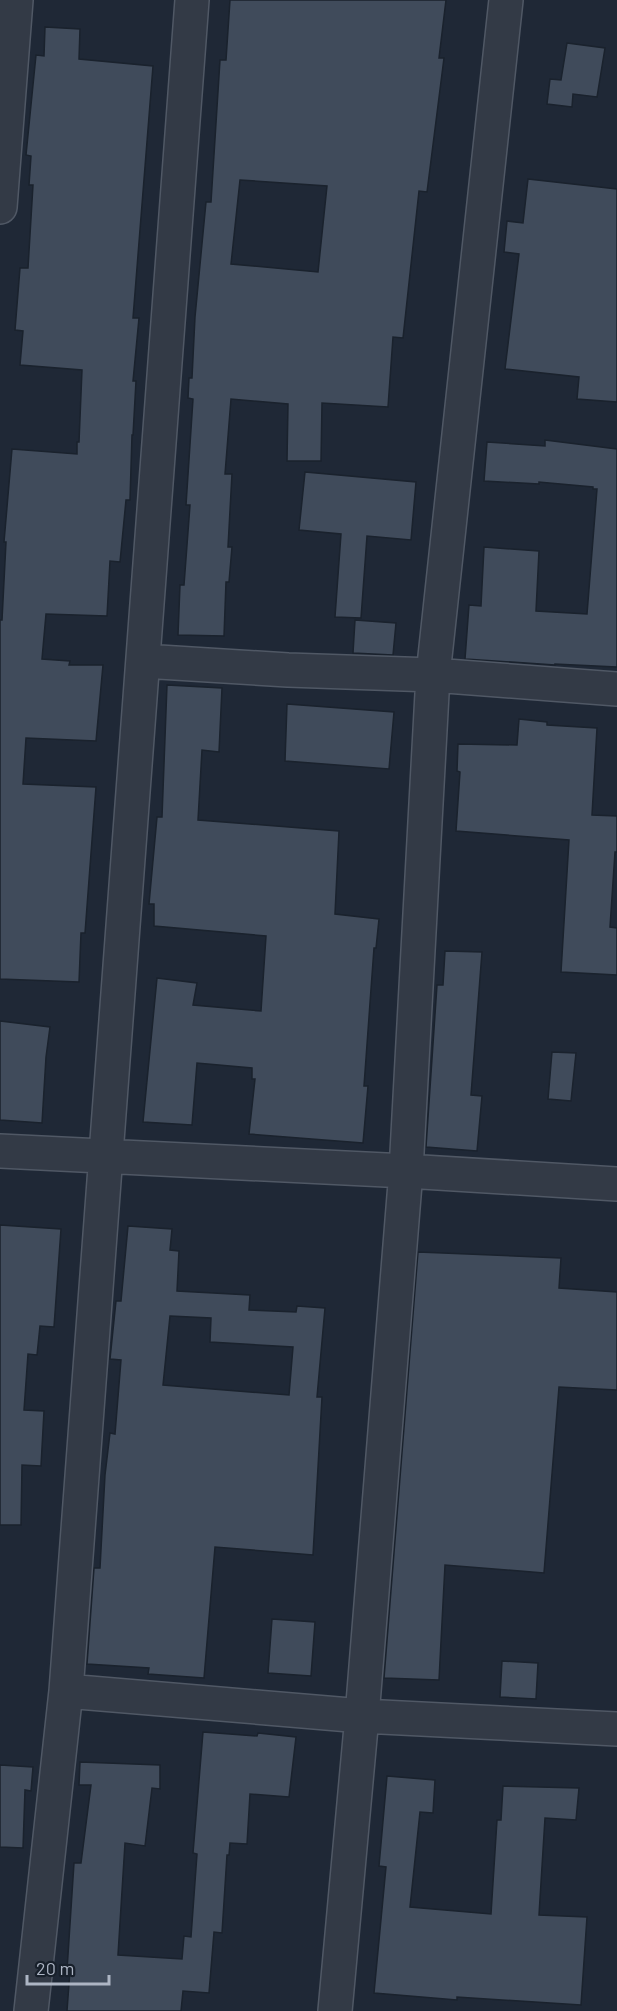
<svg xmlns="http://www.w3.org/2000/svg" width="617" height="2011" font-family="Barlow,sans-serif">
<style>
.building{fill:#404b5b;stroke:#1a222d;stroke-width:1.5;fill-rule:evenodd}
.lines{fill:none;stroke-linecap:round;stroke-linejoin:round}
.minor-casing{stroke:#505865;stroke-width:36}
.minor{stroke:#333a46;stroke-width:33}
</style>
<rect width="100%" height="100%" fill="#1f2836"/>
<!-- building -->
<path class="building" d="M230,0H446L439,58H444L427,192L419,191L403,338L393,337L388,407L322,403L321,461H287L288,404L231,399L225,474H232L228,547H232L229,582H226L224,636L178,635L180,585H184L190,505H186L193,399L188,398L189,378H192L195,317L206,202H211L220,60H226ZM240,180L327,186L318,272L231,264Z
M45,27L80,29L79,59L153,66L133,318H139L133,381H136L133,435H132L130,500H126L120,562L110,561L107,616L46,614L42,659L70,661L69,665H103L96,741L26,738L23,784L96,787L85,933H81L79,982L0,979V620H2L6,542H4L12,449L77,454V442H79L82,370L20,365L23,331L15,330L20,268H28L33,185H29L31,156L26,155L36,55L44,56Z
M567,43L605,48L597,97L573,94L572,107L547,104L550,79L561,80Z
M528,179L617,189V402L577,399L579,377L505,369L519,254L504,252L507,221L523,223Z
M545,440L617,449V667L555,664V665L465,659L469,605L481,606L484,547L539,551L536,611L587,614L597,489H593V487L539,482V484L484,481L487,442L545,446Z
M305,472L416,482L411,540L367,536L361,618L335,617L341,534L299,530Z
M355,620L396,623L393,655L353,653Z
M167,685L222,688L219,752L202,750L198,820L339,831L335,914L379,919L376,948H374L364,1086H368L363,1143L249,1134L255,1079H252V1068L197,1063L192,1125L143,1122L157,978L197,983L193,1005L261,1011L266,936L154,926V904H149L157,817H162Z
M287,704L394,712L389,769L285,761Z
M519,719L547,722V725L597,728L592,815L617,816V852H615L610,927L617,928V975L561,972L569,840L456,831L460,772L457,771L458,744L517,745Z
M445,951L482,952L471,1095L482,1096L477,1151L426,1147L437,985H443Z
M0,1021L50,1027L46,1057L42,1123L0,1120Z
M552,1052L576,1053L571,1101L548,1099Z
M0,1225L61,1229L54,1327L40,1326L37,1355L28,1354L24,1410L44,1411L41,1466L22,1465L21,1525H0Z
M128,1226L172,1229L170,1250L179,1251L177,1291L250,1295L249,1310L296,1312L297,1306L325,1308L317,1397H322L313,1555L215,1547L204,1678L148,1674L149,1668L87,1664L94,1568H100L105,1475L110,1433L115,1434L121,1360L110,1359L116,1301H121ZM170,1316L211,1318L210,1342L293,1347L289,1395L163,1385Z
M418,1252L561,1258L559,1288L617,1292V1390L559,1387L544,1573L445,1565L439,1680L384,1678Z
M272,1619L315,1622L311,1676L268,1673Z
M502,1661L538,1663L536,1699L500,1697Z
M203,1732L257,1736L258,1733L296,1737L289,1797L250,1794L247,1844L230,1843L229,1855H227L222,1933L214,1932L209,1993L183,1991L181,2011H67L70,1970H67L74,1863H81L91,1785H79L80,1762L160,1765V1789L152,1788L145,1846L125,1843L118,1955L182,1959L184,1936L191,1937L197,1854L193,1853Z
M0,1765L33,1767L31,1791L25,1790L23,1848L0,1847Z
M387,1776L435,1780L433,1813L420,1812L410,1907L491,1914L497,1820H501L503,1786L579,1788L576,1820L545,1818L539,1915L587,1917L581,2005L457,1997V2000L374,1993L386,1867L379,1866Z"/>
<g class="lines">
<defs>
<path id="minor" d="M0,207L16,0
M143,661L288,670L433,675L617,689
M0,1151L406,1171L617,1184
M66,1691L362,1716L617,1729
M31,2011L66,1691L192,0
M335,2011L362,1716L406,1171L433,675L506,0"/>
</defs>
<!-- minor casing -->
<use href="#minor" class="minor-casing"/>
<!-- minor -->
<use href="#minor" class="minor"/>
</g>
<!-- scale -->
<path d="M27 1975v9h82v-9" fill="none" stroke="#adb5c4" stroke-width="3"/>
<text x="36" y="1975" font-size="18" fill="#adb5c4" stroke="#18202b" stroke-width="4.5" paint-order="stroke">20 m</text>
</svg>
